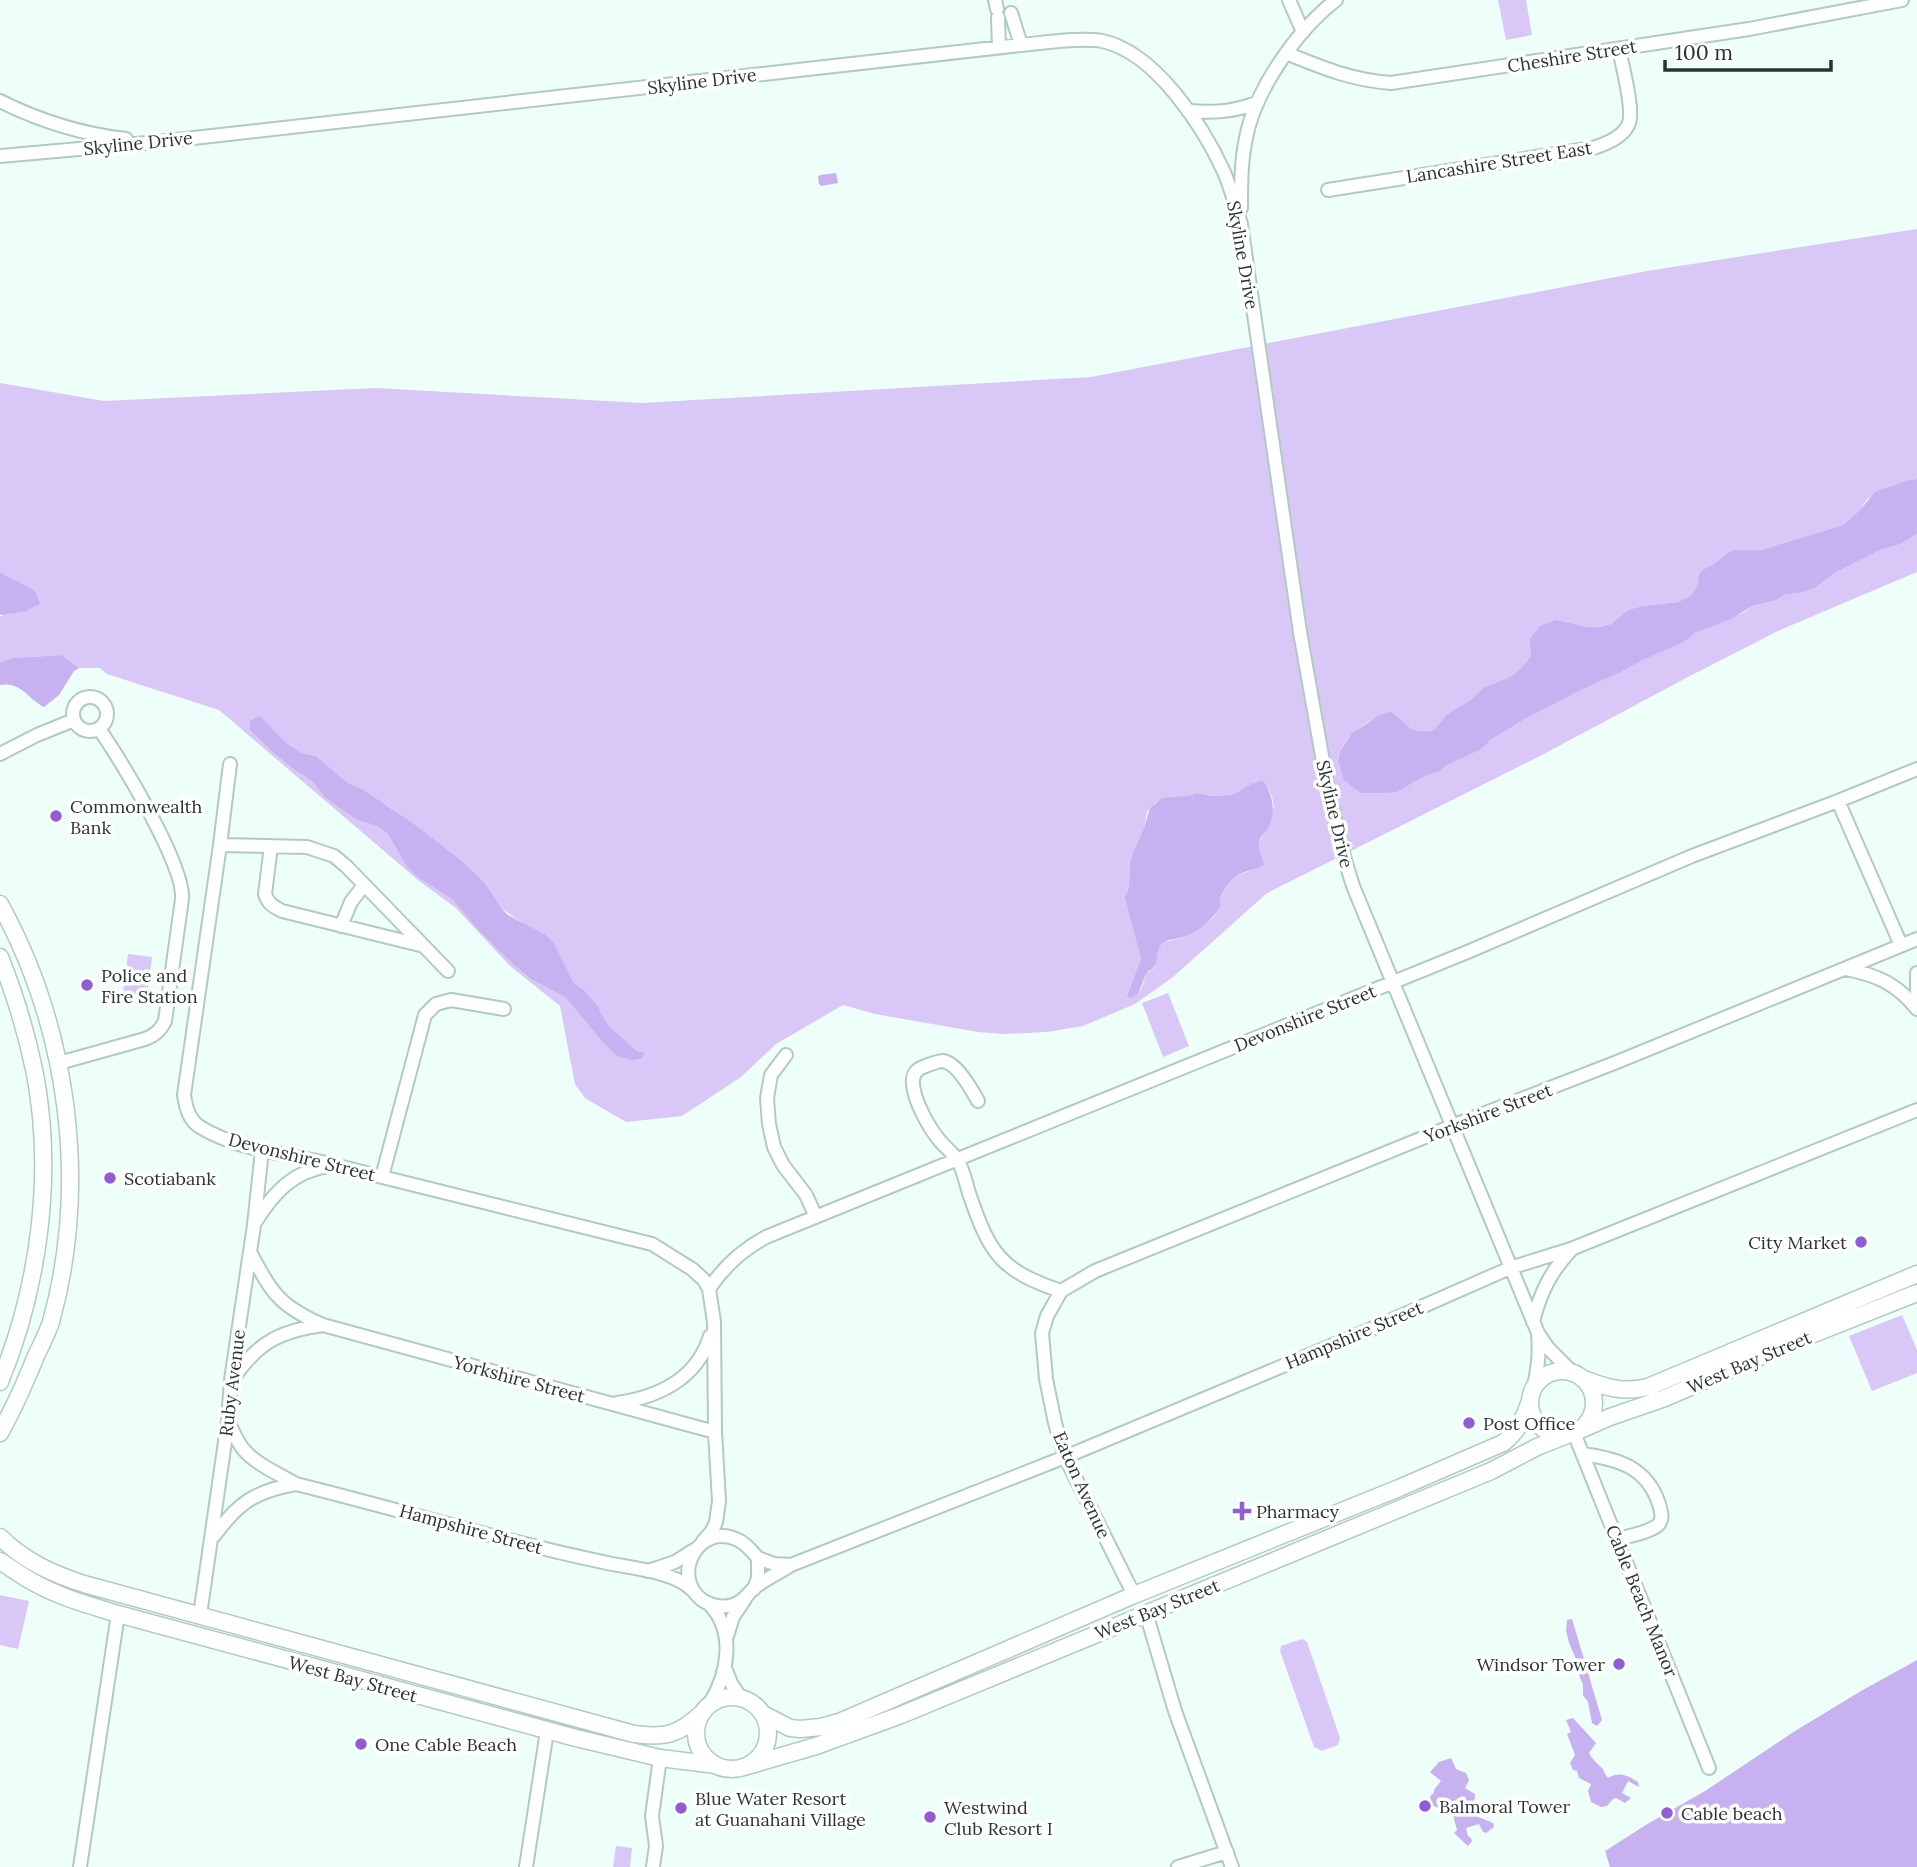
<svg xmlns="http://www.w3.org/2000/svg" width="1917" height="1867" font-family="Lora,serif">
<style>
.green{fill:#d8c7f7;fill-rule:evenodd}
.water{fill:#c8b1f0}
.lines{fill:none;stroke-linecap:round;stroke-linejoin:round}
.street-casing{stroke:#afcbc2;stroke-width:16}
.secondary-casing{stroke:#afcbc2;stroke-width:19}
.street{stroke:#fff;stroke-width:12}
.secondary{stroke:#fff;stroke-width:16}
.poi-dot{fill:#915dd6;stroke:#fff;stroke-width:2.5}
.labels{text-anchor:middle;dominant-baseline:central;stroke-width:7;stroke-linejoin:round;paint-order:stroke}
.street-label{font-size:18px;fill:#2a3531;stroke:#fff}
.poi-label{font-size:18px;fill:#2a3531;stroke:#fff;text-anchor:start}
</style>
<rect width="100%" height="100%" fill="#eefff9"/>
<!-- green -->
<path class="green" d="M1498,0H1526L1532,35L1506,40Z
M1917,229V479L1909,480L1867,499L1860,510L1843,525L1761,550H1734L1727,553L1714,564L1702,570L1699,574L1697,586L1690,596L1678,602L1642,606L1628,610L1611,624L1598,627H1588L1557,620L1531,639V656L1521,668L1510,677L1483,688L1471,701L1446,715L1434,730C1405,734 1410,723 1390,711C1368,720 1342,735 1338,760L1376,793L1397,792L1425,776L1438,772L1447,765L1480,750L1492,739L1525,719L1579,691L1621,672L1641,661L1684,642L1695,633L1743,613L1752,606L1777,600L1784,595L1804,592L1815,588L1833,574L1880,550L1901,544L1917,534V572L1780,630L1686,678L1540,756L1267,893L1173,977L1135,1004L1083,1026L1047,1032L1003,1034L978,1032L875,1014L843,1005L776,1044L741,1077L682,1116L626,1122L585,1098L575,1084L560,1006L510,966L456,908L418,880L219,710L107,674L100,668H79L62,655L13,658L0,662V616H2L15,580L0,572V383L104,401L376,388L642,403L1091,377L1647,271ZM250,730L283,740L301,753L316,756L348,783L362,789L371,797L388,806L461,860L485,883L502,909L532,929L546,935L554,943L574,983L583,989L599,1007L601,1014L609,1026L638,1052L644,1053L617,1056L604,1044L565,997L532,980L515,966L478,930L452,899L405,864L388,834L377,826L357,820L325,798L313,782L292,768L270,750ZM1256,782L1268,788L1272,797L1274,806L1270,825L1259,842L1258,847L1264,861C1254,873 1251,869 1239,875C1230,880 1224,890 1220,898L1221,906L1214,917L1205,924L1182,938L1164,942L1160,947L1154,968L1146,974L1141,990L1127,994L1141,960L1126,894L1129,887L1130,863L1133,852L1144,828L1147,812L1156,802L1168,797L1192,795L1197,793L1211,796L1235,794Z
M128,954L152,957L146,1003L122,1000Z
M1168,993L1189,1046L1163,1057L1142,1003Z
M1902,1315L1917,1350V1373L1872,1391L1849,1336Z
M0,1595L29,1601L18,1649L0,1645Z
M1302,1639L1307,1642L1340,1738L1338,1745L1322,1751L1314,1747L1280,1651L1281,1646Z
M616,1846L632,1848L630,1867H613Z"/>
<!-- water -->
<path class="water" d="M836,173L838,183L821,186L819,184L818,177L820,175Z
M1917,479V534L1901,544L1880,550L1833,574L1815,588L1804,592L1784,595L1777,600L1752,606L1733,618L1695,633L1684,642L1641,661L1621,672L1579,691L1525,719L1492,739L1480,750L1447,765L1438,772L1425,776L1397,792L1386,793H1361L1344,780L1338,760L1340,751L1352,733L1378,716L1390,711C1410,723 1405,734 1434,730L1446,715L1471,700L1483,688L1510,677L1521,668L1531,656L1530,639L1540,626L1557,620L1588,627H1599L1611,624L1628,610L1642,606L1678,602L1690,596L1697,586L1699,574L1702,570L1714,564L1727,553L1734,550H1761L1843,525L1860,510L1875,492L1909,480Z
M0,572L35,591L40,604L26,611L0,615Z
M62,655L79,668L74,671L59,695L44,707C28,699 21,681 0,685V662L13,658Z
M260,716L283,740L301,753L316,756L348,783L362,789L411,822L461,860L485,883L502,909L508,915L546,935L554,943L574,983L583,989L599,1007L601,1014L609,1026L638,1052H644L643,1058L633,1060L617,1056L604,1044L565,997L532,980L515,966L478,930L452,899L418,877L405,864L388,834L377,826L357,820L325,798L313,782L292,768L270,750L250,730V721Z
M1261,781L1264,782C1273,796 1277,814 1267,830C1264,834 1259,838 1259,844C1258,851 1264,858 1264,865C1256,870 1248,870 1240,874C1231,879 1224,889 1220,898L1221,906C1213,919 1198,932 1183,937C1176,940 1168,938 1162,944C1157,950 1158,959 1155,965C1152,971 1151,968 1147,973C1140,982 1143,995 1129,998L1127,995L1129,990L1141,959L1125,897L1129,887L1130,863L1133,852L1144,828L1150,808L1162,798L1169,797L1192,795L1197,793L1211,796L1227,795L1235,794L1251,784Z
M1572,1619L1602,1720L1597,1726L1592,1723L1588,1702L1583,1695V1684L1580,1678L1576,1659L1569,1643L1566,1630L1567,1620Z
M1917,1660V1867H1610L1605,1851L1649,1823L1705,1791L1795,1731L1861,1691Z
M1573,1718L1596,1743L1589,1753C1593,1760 1596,1762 1601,1767C1604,1770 1605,1775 1608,1778C1620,1771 1628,1776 1638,1782L1639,1787L1628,1781L1622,1793L1631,1798L1625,1803L1616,1798L1613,1799L1607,1806L1601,1807L1591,1802L1588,1791L1591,1784L1579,1778L1577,1771L1573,1770L1570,1763L1575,1755L1567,1734L1571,1732L1566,1720Z
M1451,1758L1456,1769L1466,1773L1469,1780L1465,1788L1475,1794L1474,1805L1467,1808V1812L1469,1815L1476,1816L1493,1823L1494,1827L1486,1833L1483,1832L1479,1824L1466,1828L1468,1836L1471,1838L1472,1841L1468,1846L1454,1833L1457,1830L1453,1815L1432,1805L1430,1796L1434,1793V1790L1441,1781L1430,1772L1439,1762Z"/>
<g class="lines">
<defs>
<path id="street" d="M995,0L997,9
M1289,0L1303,32
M1011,13L1021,45
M998,17L999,47
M1286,53C1323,68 1351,80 1391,83L1749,29L1902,0
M0,101C40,121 81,134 126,139
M1188,111C1212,113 1233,112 1256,103
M0,156L158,142L1021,45C1043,43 1082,37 1102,41C1155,52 1203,126 1224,172C1231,189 1236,206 1241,224L1300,632L1329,795L1345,860L1353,886L1538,1333L1548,1348L1573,1373
M1328,190L1593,148C1606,144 1624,137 1629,123C1634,109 1622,65 1619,49
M1241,208C1241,185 1241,161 1246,138C1255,90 1297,30 1336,0
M73 714a17 17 0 1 1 34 0a17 17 0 1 1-34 0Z
M0,754L37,735L74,720
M230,764L220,845L184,1095C186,1108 189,1120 200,1127C241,1152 293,1154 338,1166C443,1192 547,1218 652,1244L692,1269L704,1280L709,1289L714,1322L715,1432L719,1501L716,1522L712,1531L703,1541
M1838,801L1901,945
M220,845L307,847L334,856L346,866L448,971
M271,846L265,894C268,904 273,906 282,911L424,946
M341,926L351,902L364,885
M1846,969C1877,975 1897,984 1917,1009
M1917,973V996
M786,1055L771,1075L767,1098L769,1124L774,1147L783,1165L806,1195L816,1217
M59,1063L145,1039C155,1035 160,1031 165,1021L182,899C185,866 120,758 99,729
M978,1101C972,1090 957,1063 943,1061C938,1061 928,1065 923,1067C915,1070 912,1076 913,1084C914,1101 929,1128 940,1141C945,1147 954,1154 958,1161C964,1171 966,1185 970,1196C990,1254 1001,1271 1061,1291
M382,1177L425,1015L436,1004L451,1000L504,1009
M256,1221C274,1192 294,1171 328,1166
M250,1252C272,1293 279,1306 323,1325L715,1432
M709,1289C724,1266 742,1250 766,1237L1465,953L1692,856L1838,801L1917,769
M1533,1322C1540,1293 1551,1271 1571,1250
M234,1377C259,1342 280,1331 323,1325
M1533,1390C1538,1370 1540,1354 1538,1334
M617,1403C658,1397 697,1379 710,1336
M228,1421C233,1431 237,1442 244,1450C257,1465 279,1474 296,1484C401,1510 505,1542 612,1564C633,1568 678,1573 692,1590
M1574,1433L1709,1768
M1583,1454C1618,1459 1647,1467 1659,1504C1661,1511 1664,1519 1658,1525C1648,1533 1629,1536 1617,1539
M214,1536C238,1503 255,1491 296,1484
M758,1558L774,1564L791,1565
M648,1571L675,1562L694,1550
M754,1589L758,1578V1558C752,1552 747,1544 738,1540C701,1521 669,1574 702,1600C711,1606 722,1608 733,1605C743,1602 747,1595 754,1588C765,1579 779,1573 791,1565L1065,1457L1369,1330L1510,1268L1571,1249L1917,1110
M1134,1595L1065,1457L1055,1423L1046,1379L1042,1333L1047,1316L1061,1291L1095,1271L1452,1126L1617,1062L1917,939
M709,1604C736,1631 728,1674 710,1703
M1146,1613L1175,1711L1232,1867
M200,1615L228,1421L231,1380L254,1225L262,1150
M727,1636L733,1617L745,1599
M725,1668L731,1683L740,1697
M80,1867L118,1614
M526,1867L547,1731
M653,1867L656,1846L652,1816L660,1758
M1178,1867L1227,1852"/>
<path id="secondary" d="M0,904C69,1030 89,1184 51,1322C47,1334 41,1345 36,1356C25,1383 14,1408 0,1433
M0,957C15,995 27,1034 35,1074C54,1175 39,1287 0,1382
M1530 1403a32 32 0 1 1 64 0a32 32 0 1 1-64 0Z
M1584,1379C1607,1388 1624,1393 1648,1387L1917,1274
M1580,1430L1610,1417L1665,1398L1806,1337L1917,1293
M0,1537C24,1561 53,1574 84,1584L634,1734C665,1738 678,1735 701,1714
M0,1561C11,1568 22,1576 33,1582C59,1597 89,1605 118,1614L576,1738L660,1758L716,1765
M696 1733a36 36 0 1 1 72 0a36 36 0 1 1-72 0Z
M763,1714L790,1728L800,1729L821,1727L839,1722L1134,1595L1399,1488L1503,1443C1518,1432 1524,1418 1530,1401
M740,1768L816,1746L901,1715L1491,1471L1537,1447L1567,1435"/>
</defs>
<!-- street casing -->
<use href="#street" class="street-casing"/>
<!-- secondary casing -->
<use href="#secondary" class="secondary-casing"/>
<!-- street -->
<use href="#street" class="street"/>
<!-- secondary -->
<use href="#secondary" class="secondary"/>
</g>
<!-- markers -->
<g class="poi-dot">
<circle cx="56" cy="816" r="7"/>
<circle cx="87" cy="985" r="7"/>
<circle cx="110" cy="1178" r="7"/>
<circle cx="1861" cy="1242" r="7"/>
<circle cx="1469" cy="1423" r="7"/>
<path d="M1238.5 1500.5h7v7h7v7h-7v7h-7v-7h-7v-7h7z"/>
<circle cx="1619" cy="1664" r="7"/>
<circle cx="361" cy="1744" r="7"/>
<circle cx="1425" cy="1806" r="7"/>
<circle cx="681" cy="1808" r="7"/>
<circle cx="1667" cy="1813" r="7"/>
<circle cx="930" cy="1817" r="7"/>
</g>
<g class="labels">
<!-- street labels -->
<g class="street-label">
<text transform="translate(1572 56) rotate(-9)">Cheshire Street</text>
<text transform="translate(702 81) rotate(-7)">Skyline Drive</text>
<text transform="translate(138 143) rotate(-6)">Skyline Drive</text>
<text transform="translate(1499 162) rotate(-9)">Lancashire Street East</text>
<text transform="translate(1243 255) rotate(80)">Skyline Drive</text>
<text transform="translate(1335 814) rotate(77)">Skyline Drive</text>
<text transform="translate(1305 1018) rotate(-22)">Devonshire Street</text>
<text transform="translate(1488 1113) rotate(-21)">Yorkshire Street</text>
<text transform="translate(302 1157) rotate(14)">Devonshire Street</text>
<text transform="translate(1354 1335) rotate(-23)">Hampshire Street</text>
<text transform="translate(1749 1362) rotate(-23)">West Bay Street</text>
<text transform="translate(519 1379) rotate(15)">Yorkshire Street</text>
<text transform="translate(232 1383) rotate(-83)">Ruby Avenue</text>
<text transform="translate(1082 1485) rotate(66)">Eaton Avenue</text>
<text transform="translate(471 1529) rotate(15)">Hampshire Street</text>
<text transform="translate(1642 1601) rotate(68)">Cable Beach Manor</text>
<text transform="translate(1157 1609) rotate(-22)">West Bay Street</text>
<text transform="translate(353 1679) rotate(15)">West Bay Street</text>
</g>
<!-- poi labels -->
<g class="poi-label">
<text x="70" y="806">Commonwealth<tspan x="70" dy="21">Bank</tspan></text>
<text x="101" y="975">Police and<tspan x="101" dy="21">Fire Station</tspan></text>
<text x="124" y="1178">Scotiabank</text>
<text x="1847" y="1242" text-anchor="end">City Market</text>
<text x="1483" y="1423">Post Office</text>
<text x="1256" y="1511">Pharmacy</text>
<text x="1605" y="1664" text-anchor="end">Windsor Tower</text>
<text x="375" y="1744">One Cable Beach</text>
<text x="695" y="1798">Blue Water Resort<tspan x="695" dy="21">at Guanahani Village</tspan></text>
<text x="1439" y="1806">Balmoral Tower</text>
<text x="944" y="1807">Westwind<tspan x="944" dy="21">Club Resort I</tspan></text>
<text x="1681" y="1813">Cable beach</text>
</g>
</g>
<!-- scale -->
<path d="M1665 60v10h166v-10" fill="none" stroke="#2a3531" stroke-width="3.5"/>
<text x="1675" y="60" font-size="21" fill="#2a3531" stroke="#ffffff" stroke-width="5" paint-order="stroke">100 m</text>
</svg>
